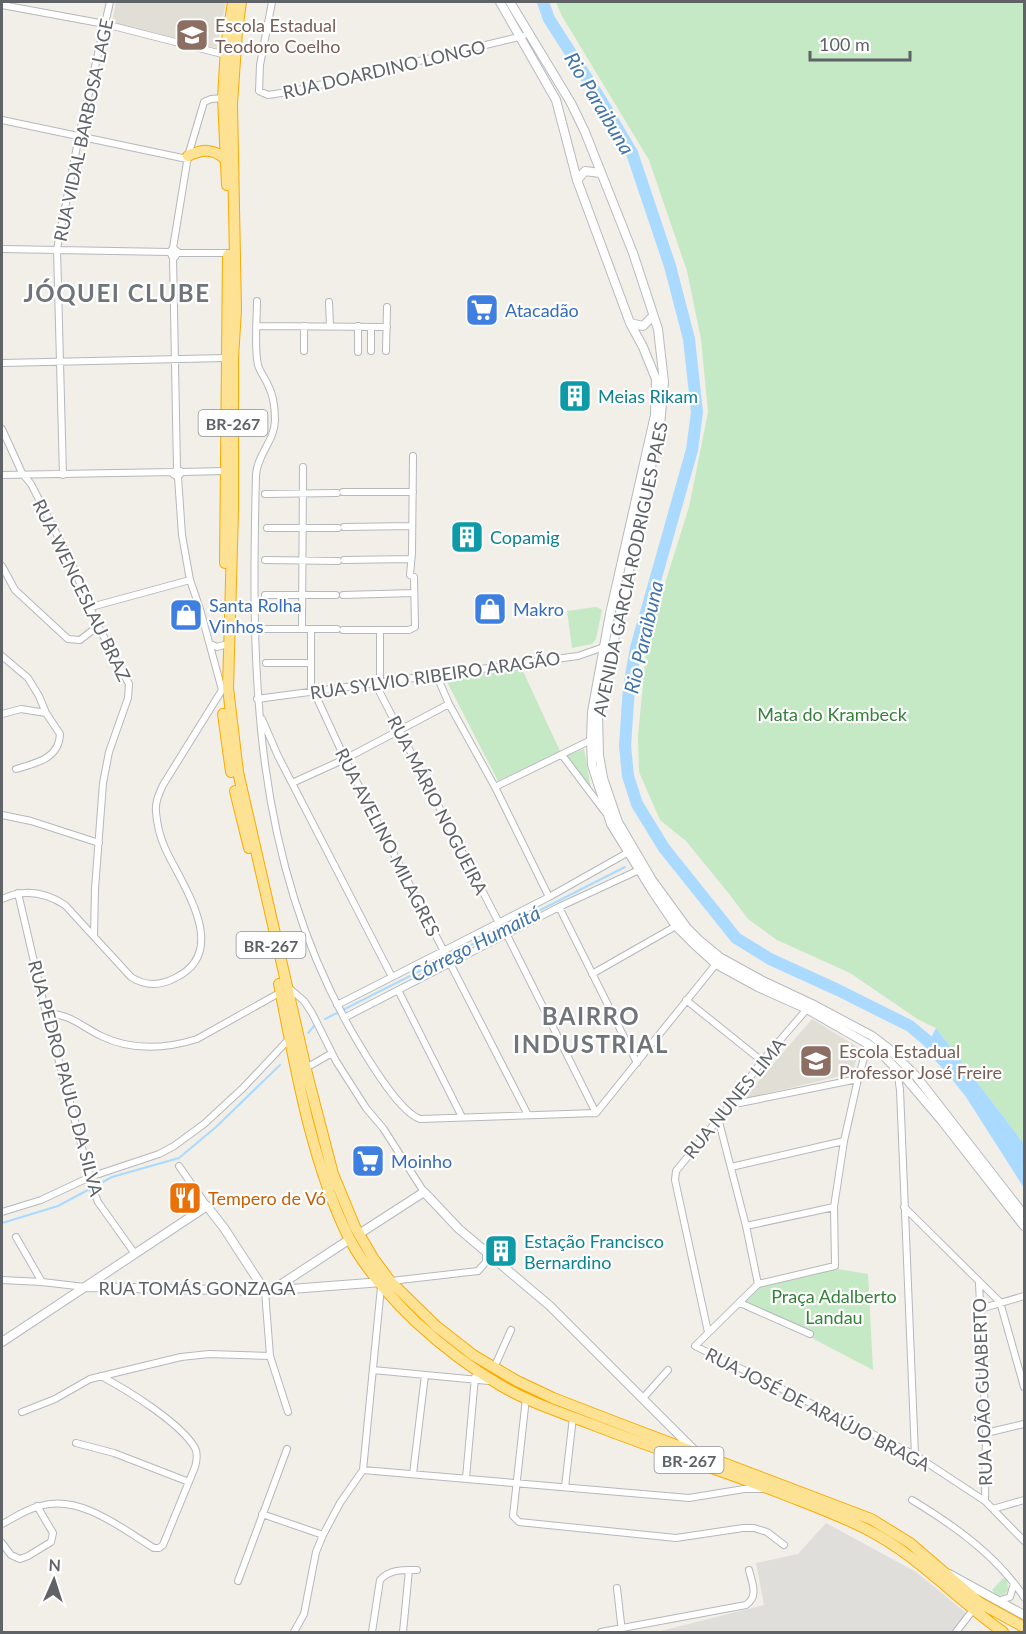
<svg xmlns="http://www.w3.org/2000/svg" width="1026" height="1634" font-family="Lato,sans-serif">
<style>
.industrial{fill:#e0deda}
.education{fill:#e1ded6}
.green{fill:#c5e8c5}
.water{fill:#aadaff}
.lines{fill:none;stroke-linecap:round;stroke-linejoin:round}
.stream{stroke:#aadaff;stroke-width:2}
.river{stroke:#aadaff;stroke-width:12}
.street-casing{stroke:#b5b8bc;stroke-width:8}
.secondary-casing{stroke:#b6babf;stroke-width:10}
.highway-casing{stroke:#f9ab00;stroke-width:12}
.street{stroke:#fff;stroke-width:6}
.secondary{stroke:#fff;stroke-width:8}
.highway{stroke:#fde293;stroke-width:10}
.labels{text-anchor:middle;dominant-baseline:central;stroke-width:4.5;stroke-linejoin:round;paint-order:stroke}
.shield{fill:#fff;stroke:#8f9295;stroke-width:1.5}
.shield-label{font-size:16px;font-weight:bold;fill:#5f6368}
.education-label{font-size:18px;fill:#785e54;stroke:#fff;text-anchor:start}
.street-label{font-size:18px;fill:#5f6368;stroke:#fff}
.shop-label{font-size:18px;fill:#366cbe;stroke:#fff;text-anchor:start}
.culture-label{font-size:18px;fill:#0d838f;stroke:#fff;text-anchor:start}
.park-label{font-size:18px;fill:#348238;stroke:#fff}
.food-label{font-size:18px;fill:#c56008;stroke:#fff;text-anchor:start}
.water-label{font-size:20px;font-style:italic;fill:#4174aa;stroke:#fff}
.district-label{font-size:24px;font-weight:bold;letter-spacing:1.5px;fill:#70757a;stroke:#fff}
</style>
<rect width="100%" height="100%" fill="#f1efe8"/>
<!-- industrial -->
<path class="industrial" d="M826,1523L916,1572L965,1612L964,1620L954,1632H657L764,1605L756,1563L798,1554Z"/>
<!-- education -->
<path class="education" d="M116,2H226L217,48L112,22Z
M812,1019L859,1048L853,1073L743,1099Z"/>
<!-- green -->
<path class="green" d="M556,2H1024V1144L936,1028L919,1020L850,973L777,940L748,919L730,895L686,841L660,820L639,772L638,736L646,653L658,606L689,507L708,412L701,339L687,271L649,160L562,16Z
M596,607L602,610L596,639L592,644L572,648L567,611Z
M521,667L560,751L498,781L445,678Z
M584,749L591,789L565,756Z
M838,1269L868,1274L873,1370L810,1337L812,1334L744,1302L759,1285Z
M1003,1578L1007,1580L1008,1590L1005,1594L998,1596L992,1590Z"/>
<!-- water -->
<path class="water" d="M936,1028L1024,1144V1188L966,1097L947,1073L923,1048L929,1042Z"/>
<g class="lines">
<!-- stream -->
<path class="stream" d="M325,1019L625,867
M308,1033L315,1025
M2,1223L58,1206L112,1177L179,1158L216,1127L280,1065"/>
<!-- river -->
<path class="river" d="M543,2L549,19L599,97L632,153L670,266L689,339L697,412L692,450L636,648L629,687L625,746L628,776L637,804L664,848L736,938L770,959L838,990L910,1026L929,1042L937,1053"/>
<defs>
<path id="street" d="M272,2L260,65L259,91L268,95L294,91L523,36
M2,5L105,24L226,55
M2,120L187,159
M173,248L178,252L175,257L172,256L170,252L173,248L188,156L204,102L211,99L224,98
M2,249L170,252
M178,253H228
M173,257L177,469L173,474L178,477L182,472L177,469
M257,301C257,320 254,347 258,365C260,372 265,378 268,385C274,396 275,407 275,420C275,440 257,455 256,475C251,673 252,862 356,1039C368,1059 399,1112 420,1119L596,1113L716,964
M329,302L330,326
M257,326L387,327
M304,326V351
M358,326V352
M371,327V351
M386,351L387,307
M2,363L226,358
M2,429L22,473L31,484L71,562L98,626L129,684L128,698L109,752L103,783L95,889L94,936
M182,472L225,471
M2,475L173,472
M63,475L57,249L79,136L110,2
M343,492H413
M265,494L337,493
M344,527L412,526
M267,528H338
M265,560L338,561
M344,560L410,559
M2,566L15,590L68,639L80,640L98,626
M265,595H336
M343,595L414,593
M91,607L190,580
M264,629H337
M302,629L303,467
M311,629V692
M343,630H409L415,627L414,577L410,575L412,553L413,456
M210,644L217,647L224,645
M2,656L28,678L39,696L46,713L60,734C59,759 36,763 16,769
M266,663H311
M436,674L449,704L495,787L549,897
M380,682V630
M377,687L499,923
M316,696L345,759L528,1115
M257,699L578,656L604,647H611
M2,714L21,709L46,713
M262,719L278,756L392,977
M562,755L605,812
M292,783L345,759L449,704
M495,787L591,740
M2,815L31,821L99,843
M18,893L46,1013L94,1192L98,1202L135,1254
M2,899C23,889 45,892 65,905L131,977C145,986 160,986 175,978C232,951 181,884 165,848C160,837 157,824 156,812C155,802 159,794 163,785L222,690L200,609L190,580L182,535L178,477
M559,907L637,1063
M507,935L596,1113
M592,974L676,926
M289,988L304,1001L312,1013L336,1061L366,1108L383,1128L424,1192
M398,990L462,1117
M686,1000L762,1061
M337,1005L549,897L627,853
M46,1013C72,1015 79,1025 101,1036C132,1051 165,1049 197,1039L281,992
M344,1018L559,907L639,870
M868,1044L858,1079L844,1141L834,1207L835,1266L758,1284L695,1346L915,1455L985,1501L1024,1541
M306,1068L332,1053
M897,1070L900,1090L915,1455
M730,1105L858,1079
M718,1118L746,1226L758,1284
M179,1166L207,1206
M731,1167L844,1141
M904,1207L1000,1302L1024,1387
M2,1212L41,1200L90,1177L159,1154L174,1146L204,1124L243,1088L289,1039
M746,1226L834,1207
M16,1237L42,1282
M2,1280L42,1282L85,1287
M391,1281L478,1271L486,1262V1253
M979,1283L986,1433L985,1501
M265,1291L270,1356L288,1412
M740,1303L810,1334
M980,1309L1024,1296
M708,1332L675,1180L676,1171L730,1105L762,1061L807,1009
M494,1368L511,1330
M373,1370L489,1381
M526,1398L513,1516L519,1522L676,1538L743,1528H754L767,1532L784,1545
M643,1398L668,1370
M22,1412L55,1399L90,1379L181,1357L209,1354L270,1356
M986,1433L1024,1424
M76,1443L114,1453L189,1482
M363,1470L689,1498L744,1489H762
M413,1474L425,1375
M466,1478L475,1377
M565,1487L573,1417
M912,1500C955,1526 997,1556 1024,1597
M993,1509L1024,1500
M262,1514L323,1535
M2,1524C14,1518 26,1509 40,1506C80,1494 121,1528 154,1548H159L163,1545L195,1467C197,1460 198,1454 195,1448C181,1423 127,1390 101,1376
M2,1543L11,1555L20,1559L28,1556L51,1542L53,1533L37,1506
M238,1581L287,1449
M617,1588L622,1632
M998,1601L1010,1597L1014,1583
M294,1632L304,1614L316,1552L323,1535L340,1503L363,1470L381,1287
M372,1632L380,1580C390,1569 403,1570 417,1570
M403,1632L409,1570
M601,1632L746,1605C759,1596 752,1583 749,1570
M956,1632L973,1610"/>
<path id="secondary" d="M500,2L556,100L577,180L630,323L643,347L656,379L655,415L610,614L592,712L591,740L592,765L611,824L653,892L676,926L694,944L716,964L758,987L807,1009L868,1044L883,1055L908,1081L942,1121L1024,1226
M510,2L571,103L585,132L633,253L658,329L664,382L660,425L598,716L599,755L603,778L618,822L652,880L687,928L699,940L721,958L761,980L812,1004L872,1036L889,1049L916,1076L1024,1215
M577,180L585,171L600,173
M630,323L643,326L653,316
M359,1234L424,1192L459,1229L550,1306L694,1450
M86,1287L265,1291L382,1282
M274,1289L350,1239
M2,1342L207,1206L224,1228L265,1291
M949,1574L1024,1615"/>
<path id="highway" d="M241,2L237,31L232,104L236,310L233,358V511L228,688L238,772L308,1078L333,1174L355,1227L373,1258L390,1281L436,1326L473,1355L517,1381L553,1398L623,1425L871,1519L910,1543L980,1603L1024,1627
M188,156C202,149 214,148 226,160
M227,185L223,98L226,47L233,2
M225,563L228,255
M223,714L231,772
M235,791L249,848
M279,984C295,1065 311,1161 348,1236C365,1269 390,1297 416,1322C442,1346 469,1367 500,1385C528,1402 560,1412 591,1424C655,1449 720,1470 783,1494C811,1505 839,1515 866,1529C918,1555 956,1599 1003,1632"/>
</defs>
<!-- street casing -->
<use href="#street" class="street-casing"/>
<!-- secondary casing -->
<use href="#secondary" class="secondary-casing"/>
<!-- highway casing -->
<use href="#highway" class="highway-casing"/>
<!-- street -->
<use href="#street" class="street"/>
<!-- secondary -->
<use href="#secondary" class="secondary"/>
<!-- highway -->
<use href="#highway" class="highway"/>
</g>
<!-- icons -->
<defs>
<symbol id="school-square" viewBox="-11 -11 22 22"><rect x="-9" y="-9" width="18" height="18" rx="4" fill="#8d6e63" stroke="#fff"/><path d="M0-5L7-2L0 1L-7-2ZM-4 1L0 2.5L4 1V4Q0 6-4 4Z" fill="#fff"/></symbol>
<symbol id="supermarket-square" viewBox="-11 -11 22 22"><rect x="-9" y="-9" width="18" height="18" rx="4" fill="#3f7fe0" stroke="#fff"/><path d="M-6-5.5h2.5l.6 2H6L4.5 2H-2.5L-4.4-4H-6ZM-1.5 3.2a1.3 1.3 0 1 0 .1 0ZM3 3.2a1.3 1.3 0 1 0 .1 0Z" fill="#fff"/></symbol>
<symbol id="building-square" viewBox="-11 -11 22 22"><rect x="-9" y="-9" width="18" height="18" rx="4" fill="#0f9aa8" stroke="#fff"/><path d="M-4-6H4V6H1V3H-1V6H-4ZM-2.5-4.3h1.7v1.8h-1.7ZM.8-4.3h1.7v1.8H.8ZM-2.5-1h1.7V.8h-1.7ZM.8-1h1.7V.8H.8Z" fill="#fff"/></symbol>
<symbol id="shop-square" viewBox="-11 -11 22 22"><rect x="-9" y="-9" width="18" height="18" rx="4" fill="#3f7fe0" stroke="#fff"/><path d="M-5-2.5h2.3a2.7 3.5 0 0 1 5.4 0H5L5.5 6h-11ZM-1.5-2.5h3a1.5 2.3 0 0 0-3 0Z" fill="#fff"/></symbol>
<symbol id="restaurant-square" viewBox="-11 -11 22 22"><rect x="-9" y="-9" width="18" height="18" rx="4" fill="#e8710a" stroke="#fff"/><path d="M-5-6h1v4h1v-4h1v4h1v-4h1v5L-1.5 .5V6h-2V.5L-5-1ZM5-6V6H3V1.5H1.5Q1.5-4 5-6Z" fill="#fff"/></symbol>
</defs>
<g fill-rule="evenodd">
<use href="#school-square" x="173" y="16" width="38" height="38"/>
<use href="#supermarket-square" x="463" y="291" width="38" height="38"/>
<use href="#building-square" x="556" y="377" width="38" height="38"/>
<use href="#building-square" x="448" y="518" width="38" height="38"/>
<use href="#shop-square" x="471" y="590" width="38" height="38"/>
<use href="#shop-square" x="167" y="596" width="38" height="38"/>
<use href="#school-square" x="797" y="1042" width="38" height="38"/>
<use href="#supermarket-square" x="349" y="1142" width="38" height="38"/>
<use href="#restaurant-square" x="166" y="1179" width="38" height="38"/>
<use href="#building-square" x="482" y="1232" width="38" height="38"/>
</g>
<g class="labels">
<!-- shield labels -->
<g class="shield">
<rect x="198.5" y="410" width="69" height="26" rx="4.5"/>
<rect x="236.5" y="932" width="69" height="26" rx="4.5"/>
<rect x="654.5" y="1447" width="69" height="26" rx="4.5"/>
</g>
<g class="shield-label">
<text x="233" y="423">BR-267</text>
<text x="271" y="945">BR-267</text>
<text x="689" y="1460">BR-267</text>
</g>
<!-- education labels -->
<g class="education-label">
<text x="215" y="25">Escola Estadual<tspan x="215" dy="21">Teodoro Coelho</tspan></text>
<text x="839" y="1051">Escola Estadual<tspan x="839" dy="21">Professor José Freire</tspan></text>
</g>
<!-- street labels -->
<g class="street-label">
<text transform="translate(384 69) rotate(-13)">RUA DOARDINO LONGO</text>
<text transform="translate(83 130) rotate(-78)">RUA VIDAL BARBOSA LAGE</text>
<text transform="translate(630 569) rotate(-78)">AVENIDA GARCIA RODRIGUES PAES</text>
<text transform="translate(82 590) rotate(64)">RUA WENCESLAU BRAZ</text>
<text transform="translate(435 675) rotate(-8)">RUA SYLVIO RIBEIRO ARAGÃO</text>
<text transform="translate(438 805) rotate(63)">RUA MÁRIO NOGUEIRA</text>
<text transform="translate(388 842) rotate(63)">RUA AVELINO MILAGRES</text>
<text transform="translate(66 1078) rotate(75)">RUA PEDRO PAULO DA SILVA</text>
<text transform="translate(734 1098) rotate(-51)">RUA NUNES LIMA</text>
<text x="197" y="1288">RUA TOMÁS GONZAGA</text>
<text transform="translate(982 1392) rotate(-92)">RUA JOÃO GUABERTO</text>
<text transform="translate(818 1409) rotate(27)">RUA JOSÉ DE ARAÚJO BRAGA</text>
</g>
<!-- shop labels -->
<g class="shop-label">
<text x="505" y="310">Atacadão</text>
<text x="209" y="605">Santa Rolha<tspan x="209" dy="21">Vinhos</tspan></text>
<text x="513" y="609">Makro</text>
<text x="391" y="1161">Moinho</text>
</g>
<!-- culture labels -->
<g class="culture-label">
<text x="598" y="396">Meias Rikam</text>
<text x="490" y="537">Copamig</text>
<text x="524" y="1241">Estação Francisco<tspan x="524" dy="21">Bernardino</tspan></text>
</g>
<!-- park labels -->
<g class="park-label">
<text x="832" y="714">Mata do Krambeck</text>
<text x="834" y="1296">Praça Adalberto<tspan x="834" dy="21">Landau</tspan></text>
</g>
<!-- food labels -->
<g class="food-label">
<text x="208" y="1198">Tempero de Vó</text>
</g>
<!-- water labels -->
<g class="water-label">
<text transform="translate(600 103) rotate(59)">Rio Paraibuna</text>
<text transform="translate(643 637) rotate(-77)">Rio Paraibuna</text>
<text transform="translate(475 943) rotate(-27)">Córrego Humaitá</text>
</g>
<!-- district labels -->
<g class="district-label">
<text x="117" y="292">JÓQUEI CLUBE</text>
<text x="591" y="1015">BAIRRO<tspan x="591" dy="28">INDUSTRIAL</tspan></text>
</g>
</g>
<!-- border -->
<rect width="1026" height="1634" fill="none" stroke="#5f6368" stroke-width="6"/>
<!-- north arrow -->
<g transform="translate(54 1580) rotate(3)" stroke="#ffffff" stroke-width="4.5" paint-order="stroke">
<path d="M0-4.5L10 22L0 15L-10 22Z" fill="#5f6368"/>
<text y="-9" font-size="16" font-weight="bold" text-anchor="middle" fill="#5f6368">N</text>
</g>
<!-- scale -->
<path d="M810 51v9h100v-9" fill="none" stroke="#5f6368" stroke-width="3"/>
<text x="819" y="51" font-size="18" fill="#5f6368" stroke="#ffffff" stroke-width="4.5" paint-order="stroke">100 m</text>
</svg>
